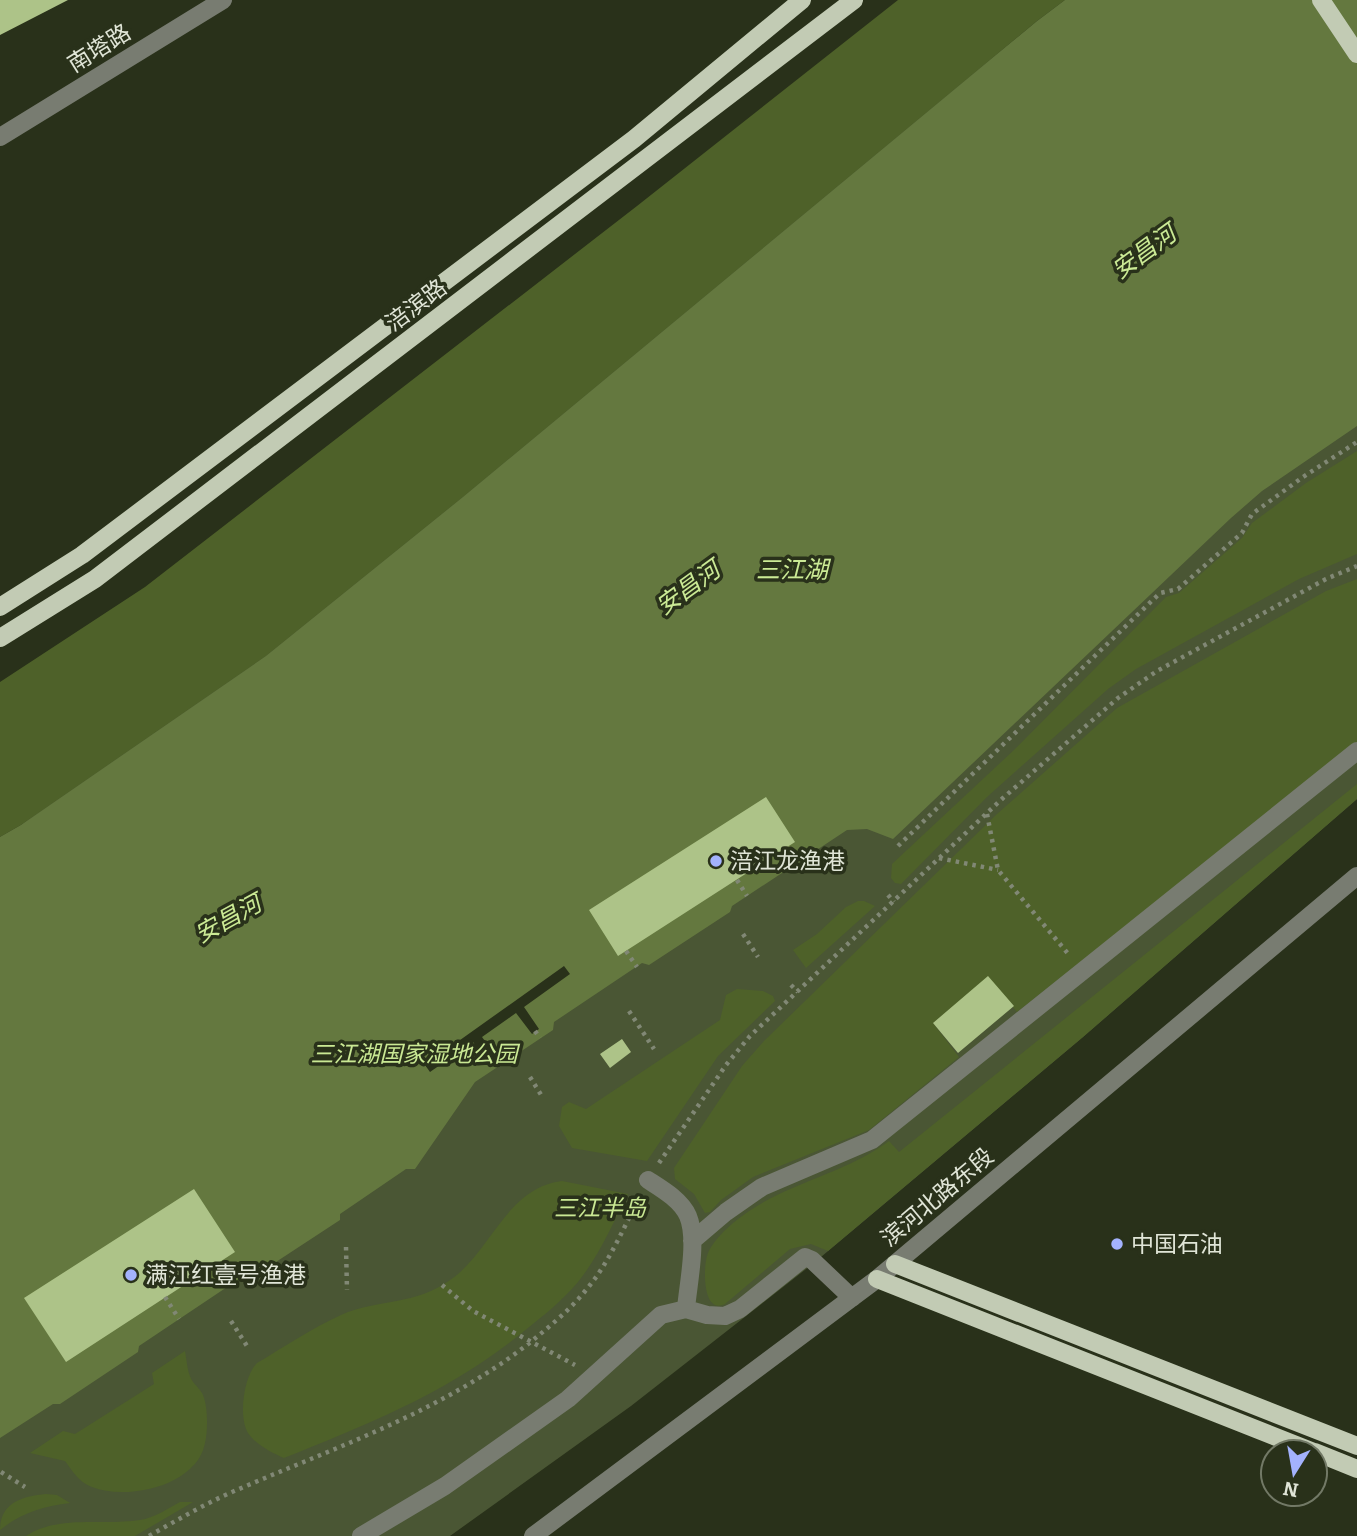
<svg xmlns="http://www.w3.org/2000/svg" width="1357" height="1536" font-family="Bitter,'Noto Sans SC',serif">
<style>
.green{fill:#4a5634}
.forest{fill:#4e6129}
.water{fill:#64783f}
.pier{fill:#29311a}
.building{fill:#adc388}
.lines{fill:none;stroke-linecap:round;stroke-linejoin:round}
.path{stroke:#818875;stroke-width:4.5;stroke-dasharray:3.5 5;stroke-linecap:butt}
.minor{stroke:#787c71;stroke-width:18}
.major{stroke:#c2cbb4;stroke-width:18}
.poi-dot{fill:#a3b2fd;stroke:#29311a;stroke-width:2.5}
.labels{text-anchor:middle;dominant-baseline:central;stroke-width:7;stroke-linejoin:round;paint-order:stroke}
.street-label{font-size:23px;fill:#e0e5d7;stroke:#29311a}
.poi-label{font-size:23px;fill:#e0e5d7;stroke:#29311a;text-anchor:start}
.park-label{font-size:23px;font-style:italic;fill:#cae994;stroke:#29311a}
.water-label{font-size:24px;font-style:italic;fill:#cbea95;stroke:#29311a}
</style>
<rect width="100%" height="100%" fill="#29311a"/>
<!-- green -->
<path class="green" d="M1065,0H1357V799L1083,1037L815,1262L631,1406L450,1536H0V837L21,825Z"/>
<!-- forest -->
<path class="forest" d="M898,0H1065L1037,21L463,497L266,656L21,825L0,837V682L145,587L637,206Z
M1357,451V554L1299,579L1136,669L1108,689L987,797L901,884L895,883L891,878L892,864L1014,750L1166,597L1179,593L1242,538L1252,523L1306,483Z
M1357,579V743L1017,1012L988,977L933,1023L959,1057L869,1130L753,1177L721,1200L710,1212L705,1213L694,1194L675,1179L674,1168L742,1066L764,1041L997,814L1117,708L1326,591Z
M1357,784V799L1083,1037L828,1251L811,1244L790,1249L725,1304C703,1315 703,1270 707,1256C710,1244 724,1231 733,1223C779,1184 842,1176 889,1141L899,1152Z
M858,901H864L875,906L806,968L793,950L817,934L846,907Z
M737,989L763,991L773,996L775,1001L718,1056L647,1161L572,1148L559,1126L562,1107L569,1102L586,1109L720,1020L726,995Z
M562,1181L628,1194C613,1223 599,1256 578,1282C562,1301 543,1316 523,1332C449,1392 371,1423 284,1458C272,1453 255,1444 248,1433C238,1416 244,1376 257,1363C284,1347 312,1328 341,1315C379,1298 414,1307 453,1278C493,1248 507,1188 562,1181Z
M185,1351C187,1362 187,1373 193,1382C196,1386 201,1390 203,1395C208,1407 208,1430 205,1443C197,1486 127,1501 92,1487C79,1482 73,1472 65,1461L30,1453L63,1431L75,1434L154,1384L152,1373Z
M46,1494L57,1495L70,1503C44,1506 21,1513 0,1530C0,1503 22,1496 46,1494Z
M180,1502H193L135,1536H26C60,1514 102,1526 140,1520C154,1518 167,1509 180,1502Z"/>
<!-- water -->
<path class="water" d="M1065,0H1357V426L1262,491L1231,518L893,839L867,829L847,830L732,906L730,912L649,965L642,963L554,1022L553,1030L475,1082L415,1169H406L340,1214V1220L250,1279H239L139,1346L138,1352L60,1404H53L0,1438V837L21,825L266,656L463,497L1037,21Z"/>
<!-- pier -->
<path class="pier" d="M564,966L570,974L524,1007L539,1029L532,1034L516,1013L482,1037L497,1058L489,1064L473,1042L430,1072L425,1065Z"/>
<!-- building -->
<path class="building" d="M0,0H68L0,35Z
M766,797L795,842L618,956L589,910Z
M988,976L1014,1006L958,1053L933,1023Z
M622,1039L631,1052L610,1068L600,1054Z
M194,1189L235,1252L66,1362L24,1298Z"/>
<g class="lines">
<!-- path -->
<path class="path" d="M987,814L998,870L1070,956
M898,846L1160,593L1178,589L1242,533L1252,514L1303,477L1357,442
M939,858L998,870
M737,880L747,896
M888,895L894,902
M743,934L758,957
M626,951L637,967
M791,985L798,992
M629,1011L654,1049
M535,1031L540,1038
M493,1061L497,1067
M530,1077L543,1098
M659,1163L726,1065L750,1036L1003,798L1118,698L1157,671L1326,579L1357,566
M346,1247L347,1290
M442,1285L473,1311L575,1365
M165,1297L179,1319
M231,1321L247,1346
M1,1472L25,1487
M149,1536C179,1519 208,1502 239,1489C341,1445 443,1411 532,1341C551,1325 570,1310 586,1290C609,1263 623,1229 639,1198"/>
<!-- minor -->
<path class="minor" d="M0,137L223,0
M648,1180C662,1189 681,1200 688,1216C698,1240 688,1284 686,1309
M692,1241L726,1212L762,1187L872,1140L1357,751
M361,1536L445,1486L568,1399L661,1315L686,1309L707,1315L725,1316L740,1309L805,1257L812,1260L852,1298
M533,1536L877,1279L1357,876"/>
<!-- major -->
<path class="major" d="M1321,0L1357,54
M0,607L82,555L634,139L802,0
M0,638L95,579L854,0
M895,1264L1357,1446
M877,1279L1314,1452
M1315,1452L1357,1469"/>
</g>
<!-- markers -->
<g class="poi-dot">
<circle cx="716" cy="861" r="7"/>
<circle cx="1117" cy="1244" r="7"/>
<circle cx="131" cy="1275" r="7"/>
</g>
<g class="labels">
<!-- street labels -->
<g class="street-label">
<text transform="translate(99 48) rotate(-32)">南塔路</text>
<text transform="translate(416 305) rotate(-37)">涪滨路</text>
<text transform="translate(937 1197) rotate(-40)">滨河北路东段</text>
</g>
<!-- poi labels -->
<g class="poi-label">
<text x="730" y="861">涪江龙渔港</text>
<text x="1131" y="1244">中国石油</text>
<text x="145" y="1275">满江红壹号渔港</text>
</g>
<!-- park labels -->
<g class="park-label">
<text x="414" y="1054">三江湖国家湿地公园</text>
<text x="600" y="1208">三江半岛</text>
</g>
<!-- water labels -->
<g class="water-label">
<text transform="translate(1144 252) rotate(-36)">安昌河</text>
<text x="792" y="570">三江湖</text>
<text transform="translate(688 588) rotate(-36)">安昌河</text>
<text transform="translate(228 919) rotate(-29)">安昌河</text>
</g>
</g>
<!-- north arrow -->
<g transform="translate(1294 1473) rotate(191)"><circle r="33" fill="#29311a" stroke="#727966" stroke-width="2"/>
<path d="M0-5L12 26L0 18L-12 26Z" fill="#a3b2fd"/>
<text y="-10" font-size="19" font-weight="bold" text-anchor="middle" fill="#e0e5d7">N</text>
</g>
</svg>
